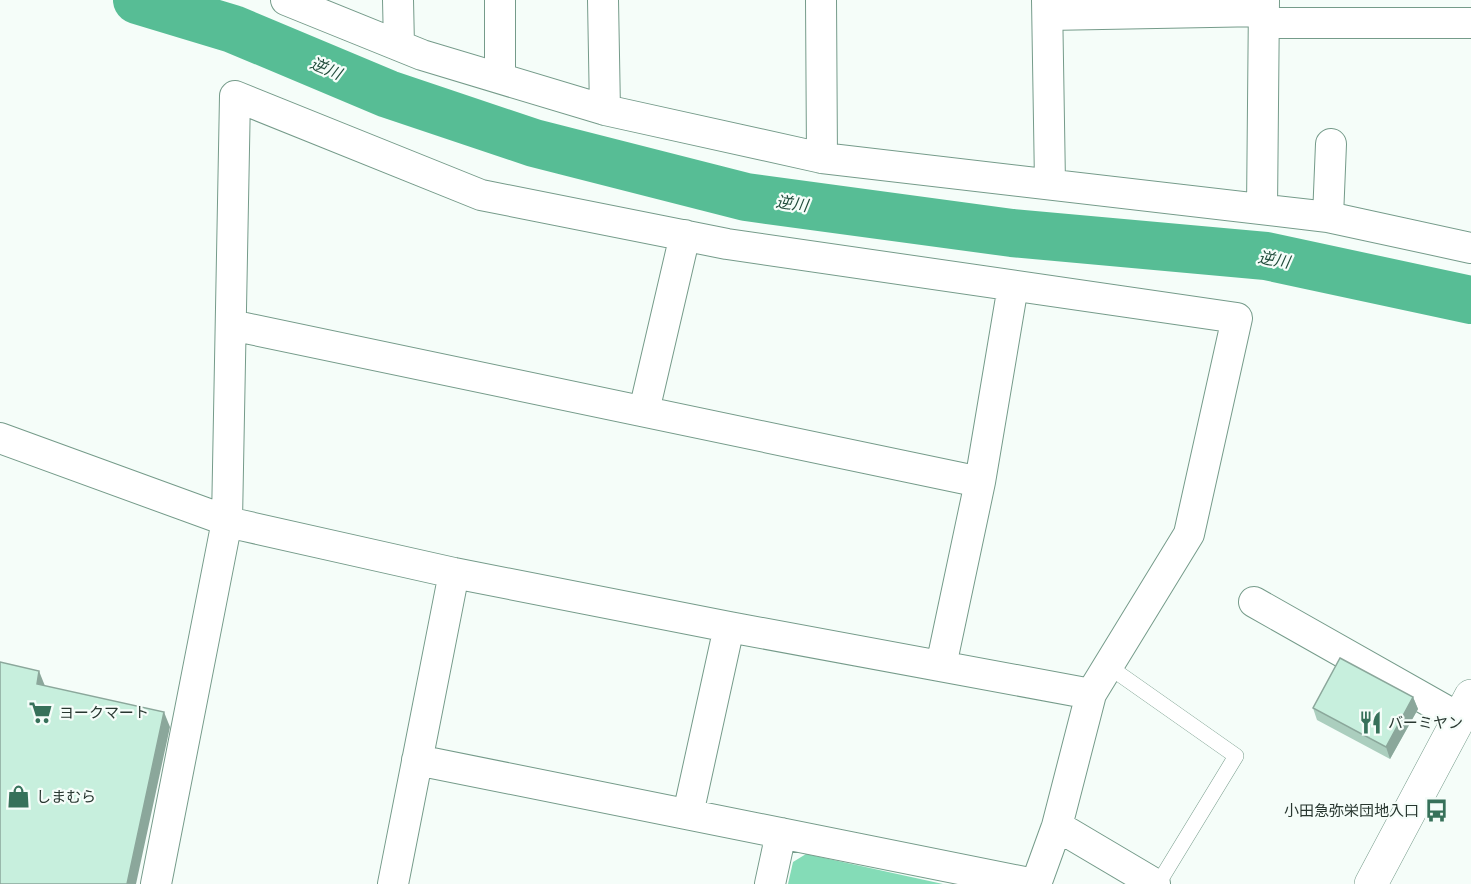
<svg xmlns="http://www.w3.org/2000/svg" width="1471" height="884" font-family="'Titillium Web','Noto Sans JP',sans-serif">
<style>
.green{fill:#84dcb7}
.lines{fill:none;stroke-linecap:round;stroke-linejoin:round}
.river{stroke:#57bd95;stroke-width:48}
.service-casing{stroke:#759b8a;stroke-width:16}
.minor-casing{stroke:#759b8a;stroke-width:32}
.tertiary-casing{stroke:#759b8a;stroke-width:34}
.service{stroke:#fff;stroke-width:15}
.minor{stroke:#fff;stroke-width:30}
.tertiary{stroke:#fff;stroke-width:33}
.wall{fill:#abcebe}
.shaded-wall{fill:#8ba79b}
.building{fill:#c7efdd;stroke:#8ba79b;stroke-width:1.5}
.labels{text-anchor:middle;dominant-baseline:central;stroke-width:4.5;stroke-linejoin:round;paint-order:stroke}
.poi-label{font-size:15px;fill:#283730;stroke:#f5fdf9;text-anchor:start}
.water-label{font-size:16px;font-style:italic;fill:#224d3c;stroke:#f5fdf9}
</style>
<rect width="100%" height="100%" fill="#f5fdf9"/>
<!-- green -->
<path class="green" d="M806,854L943,884H788L793,862Z"/>
<g class="lines">
<!-- river -->
<path class="river" d="M137,0L233,29L388,94L534,143L746,197L1012,233L1266,256L1471,300"/>
<defs>
<path id="service" d="M1108,666L1236,756L1158,884"/>
<path id="minor" d="M286,0L422,55L605,110L822,158L1328,217L1471,248
M398,0L399,45
M603,0L605,110
M821,0L822,158
M1047,0L1050,183
M1048,15L1264,11
M1264,23H1471
M500,78V0
M1262,209L1264,0
M1328,217L1331,144
M231,325L980,482L941,666
M644,411L685,235
M0,438L236,524L454,573L729,627L1091,694
M980,482L1013,286
M1254,602L1459,718
M417,760L1034,884
M688,814L729,627
M1057,826L1155,884
M156,884L227,521L235,96L481,195L727,244L1237,318L1189,534L1091,694L1057,826L1036,884
M393,884L454,573
M770,884L781,833"/>
<path id="tertiary" d="M1371,884L1471,696"/>
</defs>
<!-- service casing -->
<use href="#service" class="service-casing"/>
<!-- minor casing -->
<use href="#minor" class="minor-casing"/>
<!-- tertiary casing -->
<use href="#tertiary" class="tertiary-casing"/>
<!-- service -->
<use href="#service" class="service"/>
<!-- minor -->
<use href="#minor" class="minor"/>
<!-- tertiary -->
<use href="#tertiary" class="tertiary"/>
</g>
<!-- wall -->
<path class="wall" d="M1413,697L1418,709L1390,759L1317,720L1313,708Z"/>
<!-- shaded-wall -->
<path class="shaded-wall" d="M39,671L45,686L37,684Z
M1413,697L1418,709L1390,759L1386,747Z
M164,712L170,727L136,884H127Z"/>
<!-- building -->
<path class="building" d="M1340,658L1413,697L1386,747L1313,708Z
M0,662L39,671L37,684L164,712L127,884H0Z"/>
<!-- icons -->
<defs>
<symbol id="supermarket-bare" viewBox="-9 -9 18 18"><path d="M-6-5.5h2.5l.6 2H6L4.5 2H-2.5L-4.4-4H-6ZM-1.5 3.2a1.3 1.3 0 1 0 .1 0ZM3 3.2a1.3 1.3 0 1 0 .1 0Z" fill="#37715a" stroke="#f5fdf9" stroke-width="2.5" paint-order="stroke"/></symbol>
<symbol id="restaurant-bare" viewBox="-9 -9 18 18"><path d="M-5-6h1v4h1v-4h1v4h1v-4h1v5L-1.5 .5V6h-2V.5L-5-1ZM5-6V6H3V1.5H1.5Q1.5-4 5-6Z" fill="#37715a" stroke="#f5fdf9" stroke-width="2.5" paint-order="stroke"/></symbol>
<symbol id="shop-bare" viewBox="-9 -9 18 18"><path d="M-5-2.5h2.3a2.7 3.5 0 0 1 5.4 0H5L5.5 6h-11ZM-1.5-2.5h3a1.5 2.3 0 0 0-3 0Z" fill="#37715a" stroke="#f5fdf9" stroke-width="2.5" paint-order="stroke"/></symbol>
<symbol id="bus-bare" viewBox="-9 -9 18 18"><path d="M-5-6H5V4H4V6H2V4H-2V6H-4V4H-5ZM-3.5-4V0h7V-4ZM-3.5 1.2v1.5H-2V1.2ZM2 1.2v1.5H3.5V1.2Z" fill="#37715a" stroke="#f5fdf9" stroke-width="2.5" paint-order="stroke"/></symbol>
</defs>
<g fill-rule="evenodd">
<use href="#supermarket-bare" x="24" y="696" width="33" height="33"/>
<use href="#restaurant-bare" x="1354" y="706" width="33" height="33"/>
<use href="#shop-bare" x="2" y="780" width="33" height="33"/>
<use href="#bus-bare" x="1420" y="794" width="33" height="33"/>
</g>
<g class="labels">
<!-- poi labels -->
<g class="poi-label">
<text x="59" y="712">ヨークマート</text>
<text x="1388" y="722">バーミヤン</text>
<text x="36" y="796">しまむら</text>
<text x="1419" y="810" text-anchor="end">小田急弥栄団地入口</text>
</g>
<!-- water labels -->
<g class="water-label">
<text transform="translate(326 68) rotate(23)">逆川</text>
<text transform="translate(792 203) rotate(8)">逆川</text>
<text transform="translate(1274 259) rotate(10)">逆川</text>
</g>
</g>
</svg>
